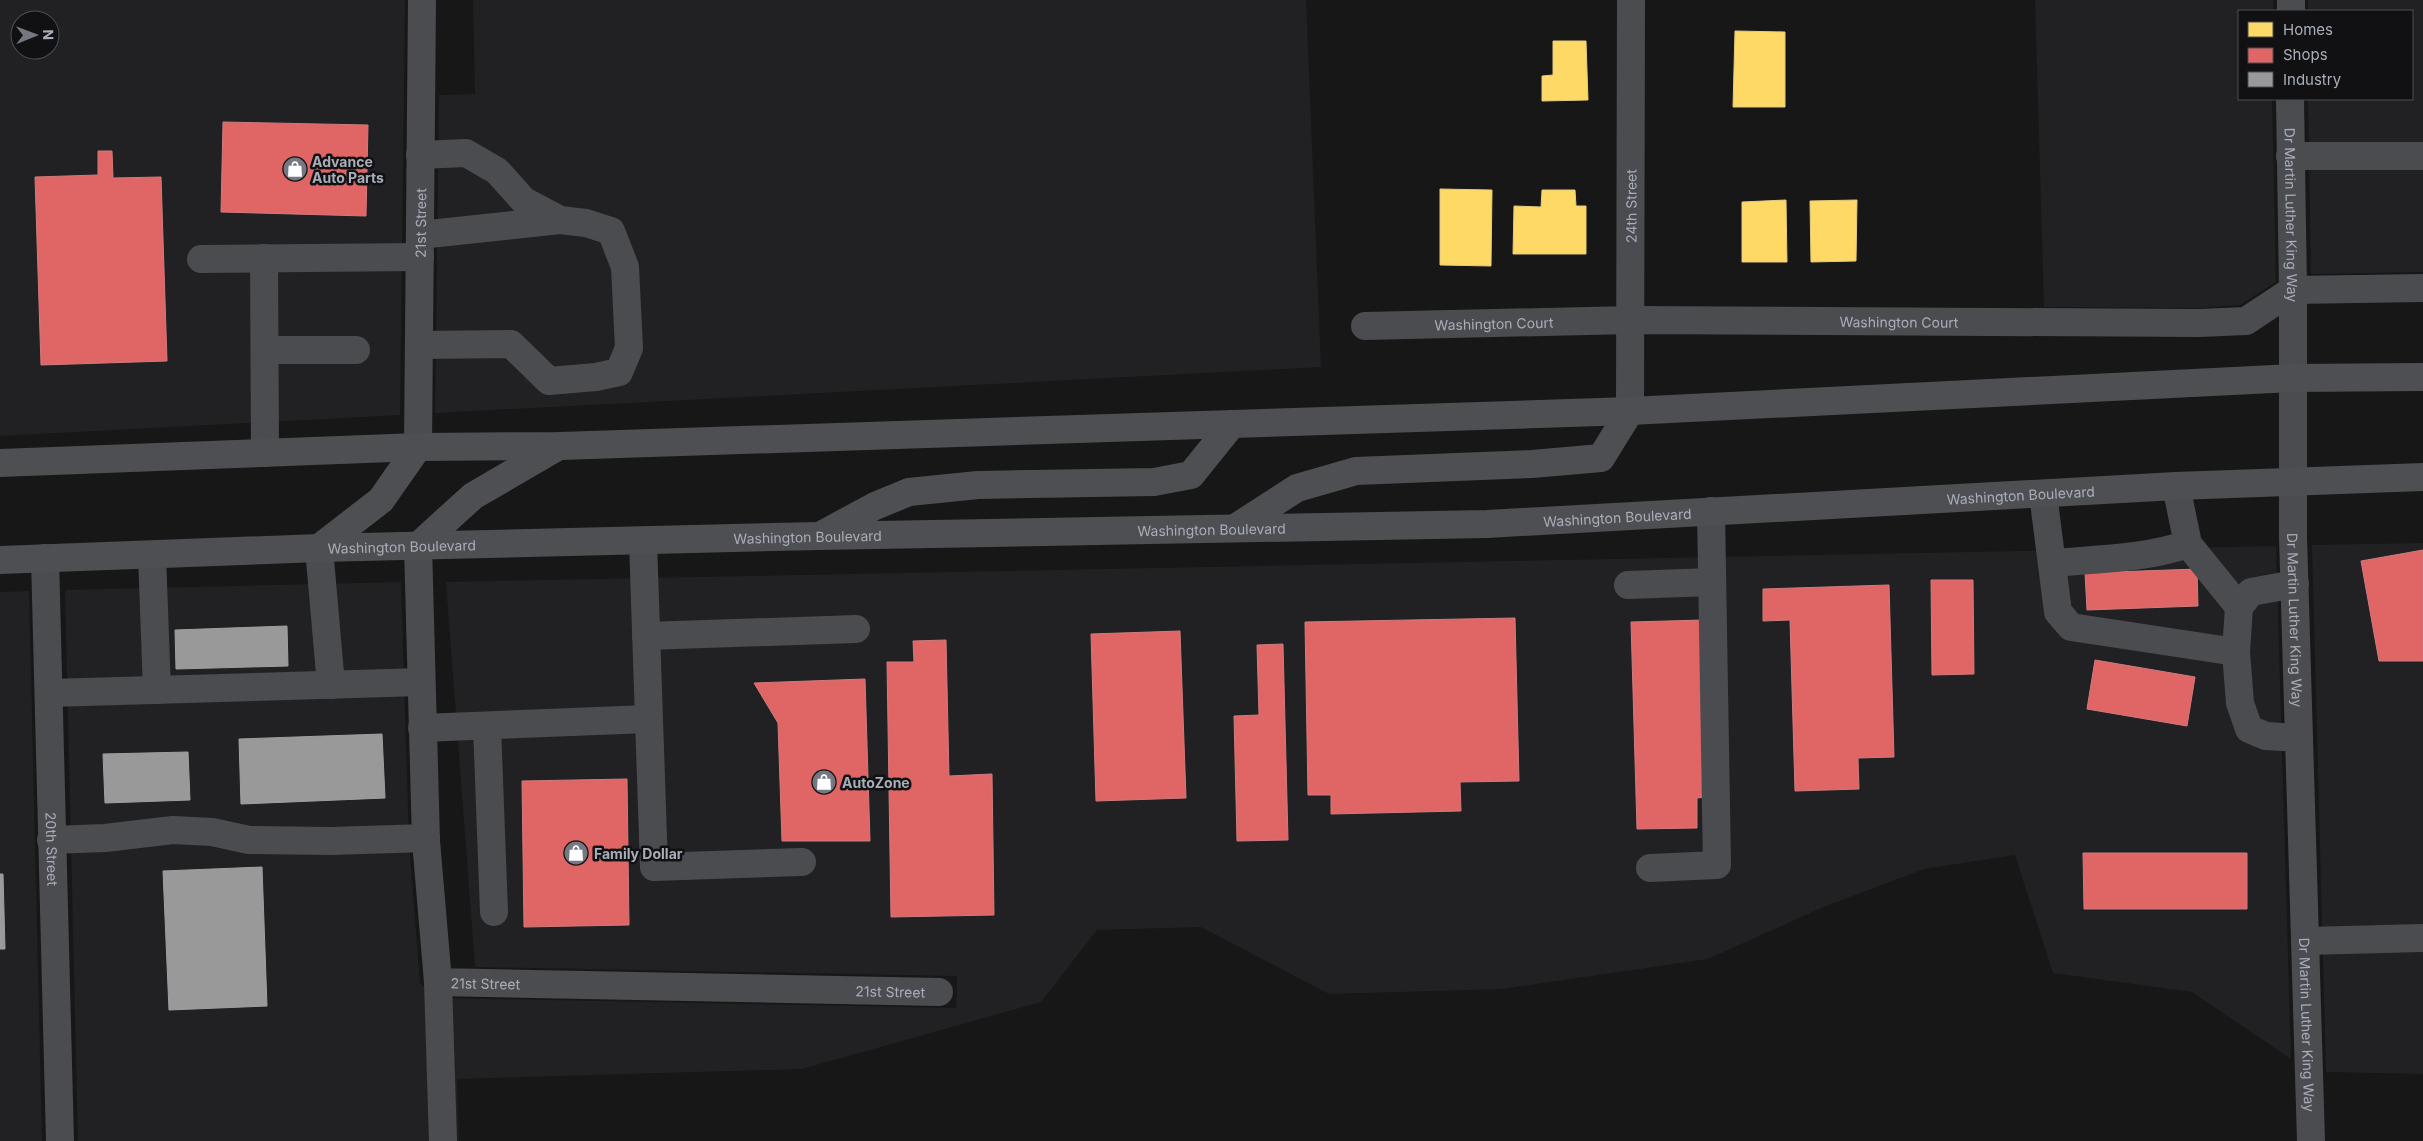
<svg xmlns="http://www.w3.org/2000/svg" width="2423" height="1141" font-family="Inter,sans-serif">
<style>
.built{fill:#212123;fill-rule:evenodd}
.homes{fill:#ffd966;stroke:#e5cc7f}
.shops{fill:#e06666;stroke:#cf7b7f}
.industry{fill:#999;stroke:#9e9fa2}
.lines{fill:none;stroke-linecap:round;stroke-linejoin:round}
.minor{stroke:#4b4c50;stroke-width:28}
.major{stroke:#4d4f52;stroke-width:28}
.labels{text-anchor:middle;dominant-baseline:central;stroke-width:5;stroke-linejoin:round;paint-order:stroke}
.poi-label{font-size:14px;font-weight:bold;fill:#a8adb8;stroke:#111113;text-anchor:start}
.street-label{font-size:14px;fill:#a8adb8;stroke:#111113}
</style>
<rect width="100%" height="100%" fill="#171717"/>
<!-- built -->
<path class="built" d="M0,0H405L400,415L0,436ZM20,20H50V50H20Z
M473,0H1306L1321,367L435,413L439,95L475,94Z
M2035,0H2273V11H2239V99H2272L2276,282L2240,305L2198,308L2044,307Z
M2308,0H2423V272L2311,274L2308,99H2412V11H2308Z
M2423,543V1074L2326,1072L2312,545Z
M2276,546L2291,1059L2192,992L2053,973L2015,855L1924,869L1821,908L1708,959L1502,989L1329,994L1201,927L1097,930L1041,1002L802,1069L457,1079L459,1141H78L65,590L401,582L409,842L420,983L438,998L956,1008L957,976L475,967L446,582Z
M29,591L42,1141H0V592Z"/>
<!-- homes -->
<path class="homes" d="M1735,31L1785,32V107H1733Z
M1553,41H1586L1588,100L1542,101V76L1553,75Z
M1440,189L1492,190L1491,266L1440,265Z
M1542,190H1575L1576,206H1586V254H1513L1514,206L1541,207Z
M1786,200L1787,262H1742V202Z
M1857,200L1856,261L1811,262L1810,201Z"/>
<!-- shops -->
<path class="shops" d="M223,122L368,125L366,216L221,212Z
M98,151H112L113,178L161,177L167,361L41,365L35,177L98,175Z
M2423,550V661H2379L2361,561Z
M2197,569L2198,606L2087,610L2085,573Z
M1931,580H1973L1974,674L1932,675Z
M1889,585L1894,757L1858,758L1859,789L1795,791L1790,620L1763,621V589Z
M1515,618L1519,781L1460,782L1461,811L1331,814V795H1308L1305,622Z
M1703,620L1707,797L1697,798V828L1637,829L1631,622Z
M1180,631L1186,798L1096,801L1091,634Z
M946,640L949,776L992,774L994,915L891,917L887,662H914L913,641Z
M1283,644L1288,840L1237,841L1234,716L1259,715L1257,645Z
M2095,660L2195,677L2187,726L2087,709Z
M865,679L870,841H782L778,723L754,683Z
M627,779L629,925L524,927L522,781Z
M2083,853H2247V909H2084Z"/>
<!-- industry -->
<path class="industry" d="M287,626L288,666L176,669L175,630Z
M382,734L385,798L241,804L239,739Z
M188,752L190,800L105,803L103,754Z
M262,867L267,1006L169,1010L163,871Z
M0,874H3L5,949H0Z"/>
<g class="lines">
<!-- minor -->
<g class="minor">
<path d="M2291,11V0"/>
<path id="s1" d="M2290,99L2293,290V537L2311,1141"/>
<path d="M2290,156H2423"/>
<path d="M420,235L560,220"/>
<path d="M264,258L265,453"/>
<path d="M201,259L420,257"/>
<path id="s2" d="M1365,326L1630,320L2199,323L2246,321L2293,290L2423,288"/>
<path d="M419,345L511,344L549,381L596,377L619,372L629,348L625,267L611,231L586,223L560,220L524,201L497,171L466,153L420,155"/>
<path d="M265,350H356"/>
<path id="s3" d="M1630,411L1631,0"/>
<path id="s4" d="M418,447L422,0"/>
<path d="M2176,486L2188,544L2239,607"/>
<path d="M2043,494L2058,612L2071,627L2236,652"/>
<path d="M643,541L654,867L802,862"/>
<path id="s5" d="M418,546L426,841L438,982L939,992"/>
<path d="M319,548L331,685"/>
<path d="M152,555L157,690"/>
<path id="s6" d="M45,558L60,1141"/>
<path d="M2052,563C2098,559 2144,559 2188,544"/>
<path d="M2295,584L2251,592L2239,607L2236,652L2240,703L2249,729L2266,736L2299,738"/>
<path d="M1628,585L1712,582"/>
<path d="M646,636L856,629"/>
<path d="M50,693L421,682"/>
<path d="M487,726L494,912"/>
<path d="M422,728L648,719"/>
<path d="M51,840L105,838L173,830L212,832L249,840L331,841L426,838"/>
<path d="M1650,868L1717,865L1711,511"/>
<path d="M2305,941L2423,938"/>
<path d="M438,982L443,1141"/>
</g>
<!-- major -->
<g class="major">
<path d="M0,463L418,447L560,446L1630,411L2292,378L2423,377"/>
<path d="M1235,528L1297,488L1356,471L1532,464L1601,458L1630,411"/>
<path d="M825,533L875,506L909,492L978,485L1154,482L1191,475L1232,424"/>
<path d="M418,546L473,496L559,446"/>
<path d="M319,548L381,500L418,447"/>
<path id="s7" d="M0,560L319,548L819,536L1487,524L2176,486L2423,477"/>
</g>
</g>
<!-- icons -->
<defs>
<symbol id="shop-disc" viewBox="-11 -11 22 22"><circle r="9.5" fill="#757880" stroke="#111113"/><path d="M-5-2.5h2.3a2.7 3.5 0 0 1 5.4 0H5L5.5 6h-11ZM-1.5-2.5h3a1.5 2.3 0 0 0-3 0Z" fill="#fff"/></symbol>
</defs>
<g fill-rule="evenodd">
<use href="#shop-disc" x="281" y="155" width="28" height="28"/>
<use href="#shop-disc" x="810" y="768" width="28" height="28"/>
<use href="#shop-disc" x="562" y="839" width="28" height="28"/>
</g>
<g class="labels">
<!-- poi labels -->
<g class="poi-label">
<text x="312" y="161">Advance<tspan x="312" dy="16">Auto Parts</tspan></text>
<text x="842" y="782">AutoZone</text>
<text x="594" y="853">Family Dollar</text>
</g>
<!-- street labels -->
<g class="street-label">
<text stroke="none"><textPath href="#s3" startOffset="205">24th Street</textPath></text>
<text stroke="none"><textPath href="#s1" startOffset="116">Dr Martin Luther King Way</textPath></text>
<text stroke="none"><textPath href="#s4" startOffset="224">21st Street</textPath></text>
<text stroke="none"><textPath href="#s2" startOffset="534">Washington Court</textPath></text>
<text stroke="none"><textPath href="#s2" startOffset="129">Washington Court</textPath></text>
<text stroke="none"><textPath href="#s7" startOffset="2022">Washington Boulevard</textPath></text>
<text stroke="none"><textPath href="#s7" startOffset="1618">Washington Boulevard</textPath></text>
<text stroke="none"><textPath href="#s7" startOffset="1212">Washington Boulevard</textPath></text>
<text stroke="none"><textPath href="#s7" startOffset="808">Washington Boulevard</textPath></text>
<text stroke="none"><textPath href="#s7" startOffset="402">Washington Boulevard</textPath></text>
<text stroke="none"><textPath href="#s1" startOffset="521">Dr Martin Luther King Way</textPath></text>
<text stroke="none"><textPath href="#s6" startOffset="291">20th Street</textPath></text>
<text stroke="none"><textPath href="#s5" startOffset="484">21st Street</textPath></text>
<text stroke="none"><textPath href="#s5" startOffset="889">21st Street</textPath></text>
<text stroke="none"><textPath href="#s1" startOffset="926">Dr Martin Luther King Way</textPath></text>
</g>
</g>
<!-- legend -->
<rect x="2238" y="10" width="175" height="90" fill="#111113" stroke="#4d4f55"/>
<rect x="2248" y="22" width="25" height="15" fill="#ffd966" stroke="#4d4f55"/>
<text x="2283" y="35" font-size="15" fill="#a8adb8">Homes</text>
<rect x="2248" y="48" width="25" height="15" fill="#e06666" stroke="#4d4f55"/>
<text x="2283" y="60" font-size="15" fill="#a8adb8">Shops</text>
<rect x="2248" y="72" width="25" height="15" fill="#999999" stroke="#4d4f55"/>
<text x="2283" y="85" font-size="15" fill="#a8adb8">Industry</text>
<!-- north arrow -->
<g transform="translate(35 35) rotate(89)"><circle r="24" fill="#111113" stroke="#4d4f55"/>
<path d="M0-4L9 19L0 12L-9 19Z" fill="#757880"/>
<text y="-8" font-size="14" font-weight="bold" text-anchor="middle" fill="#a8adb8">N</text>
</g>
</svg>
